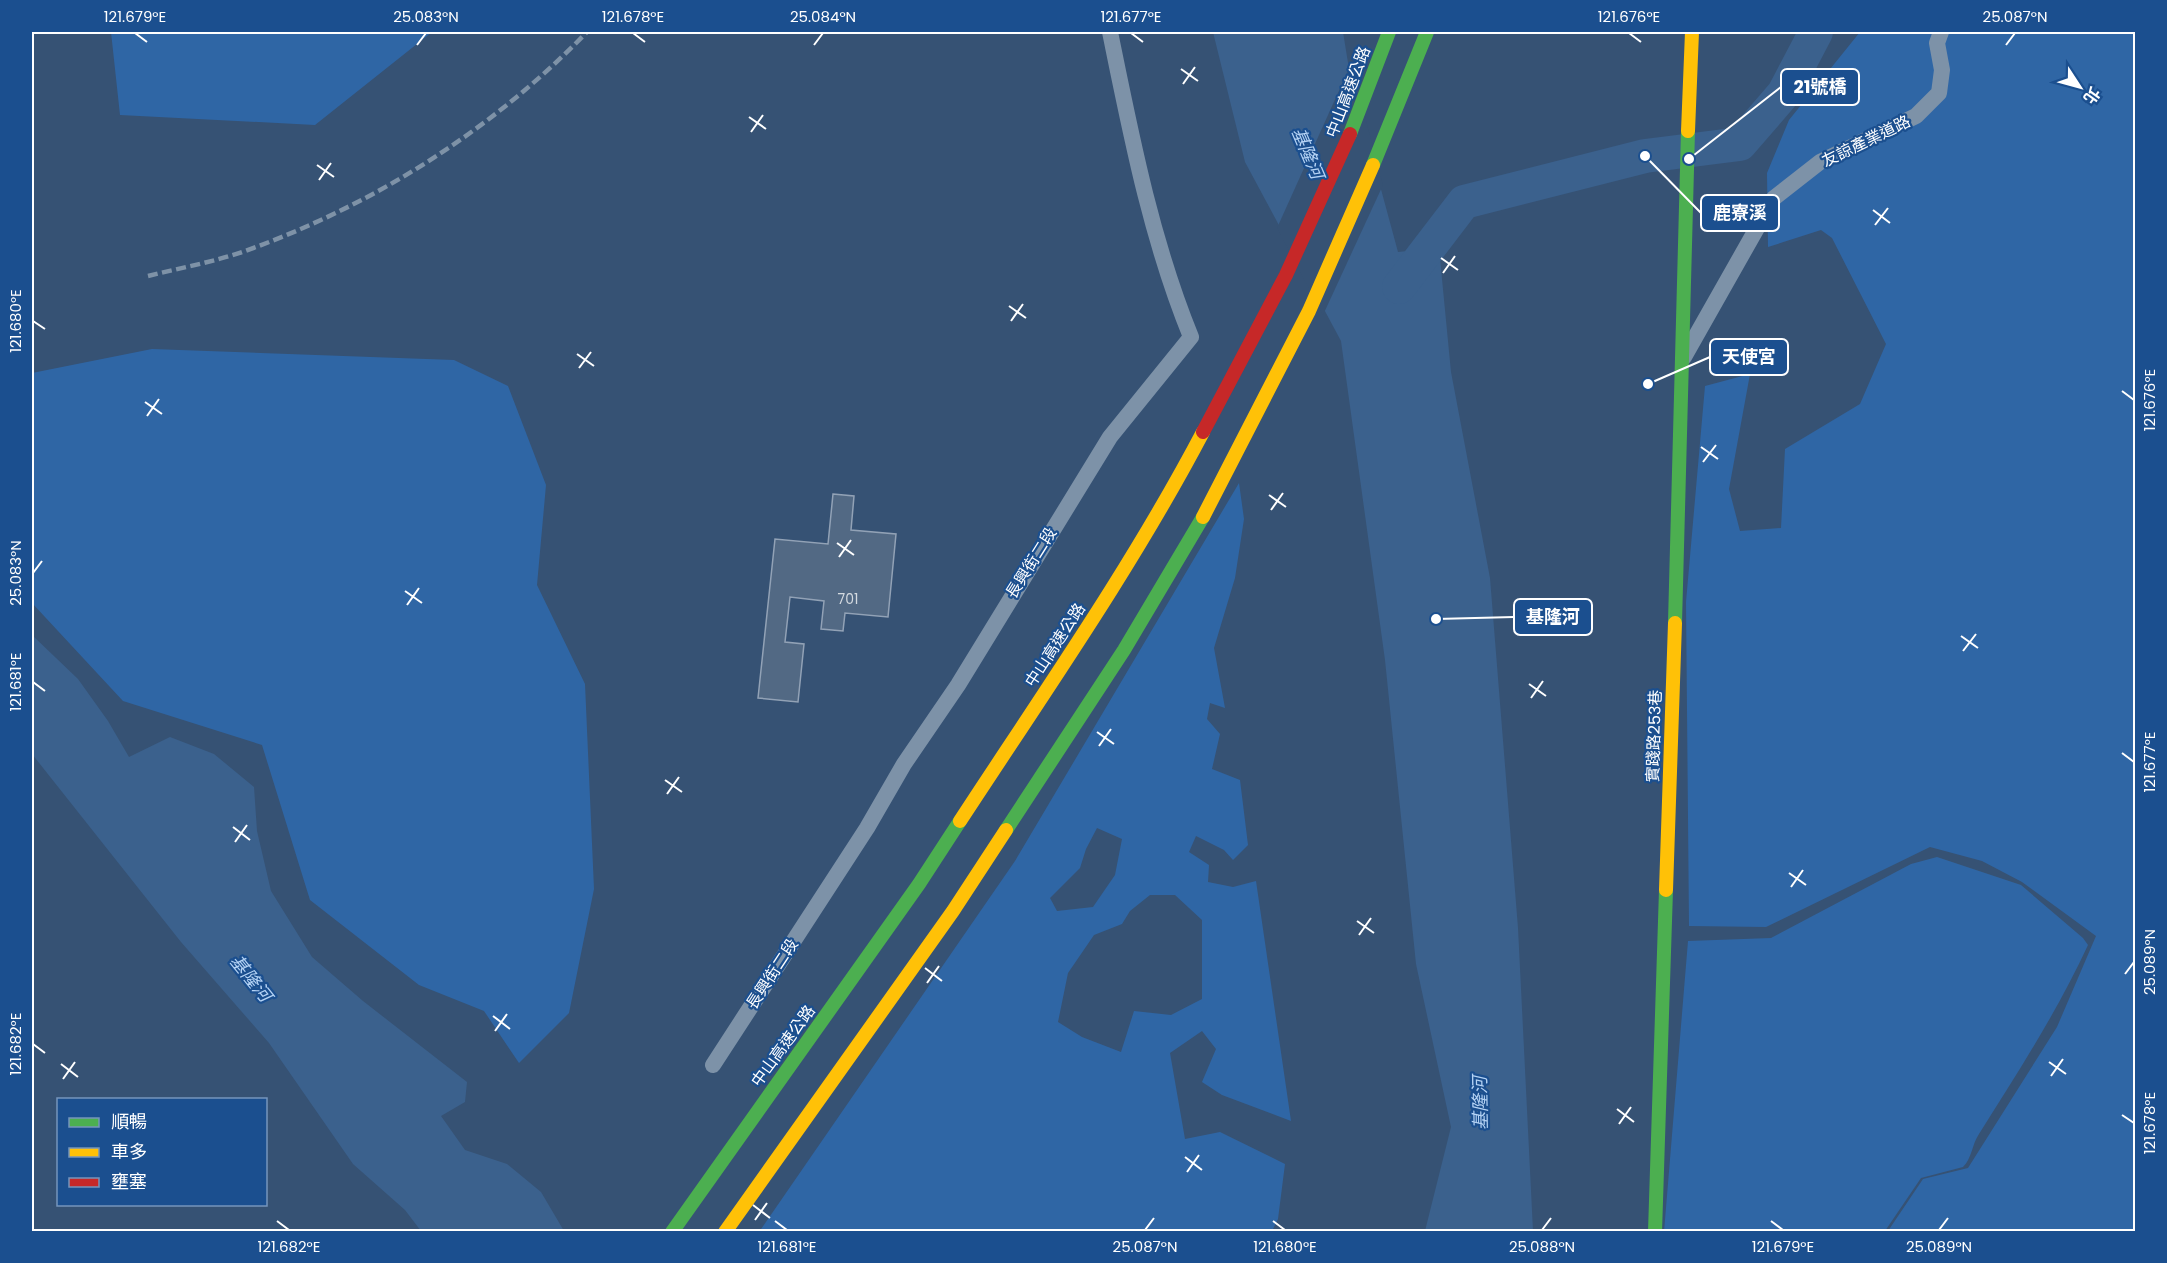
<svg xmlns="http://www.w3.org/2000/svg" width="2167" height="1263" font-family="Poppins,'Noto Sans TC',sans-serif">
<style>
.green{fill:#2f66a5;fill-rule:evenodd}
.water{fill:#3b618d}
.pier{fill:#365274}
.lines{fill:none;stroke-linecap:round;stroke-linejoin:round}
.river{stroke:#3b618d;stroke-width:34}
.building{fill:#526984;stroke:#92a2b6;stroke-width:1.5}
.street{stroke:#7d92a8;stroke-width:16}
.fast{stroke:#4caf50;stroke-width:14}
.slow{stroke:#ffc107;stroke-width:14}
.jam{stroke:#c62828;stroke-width:14}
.rail{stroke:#7e92a7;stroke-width:4.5;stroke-dasharray:10 4.5;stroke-linecap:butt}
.ticks{fill:none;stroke:#fff;stroke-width:2}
.labels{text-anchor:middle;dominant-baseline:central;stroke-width:4.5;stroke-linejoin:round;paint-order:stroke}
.number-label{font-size:14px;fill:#d4dae0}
.street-label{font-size:16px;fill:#fff;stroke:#1b4f8f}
.water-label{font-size:18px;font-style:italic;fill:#b5d3f5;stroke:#1b4f8f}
.leader{fill:none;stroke:#fff;stroke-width:2}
.callout-dot{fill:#fff;stroke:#1b4f8f;stroke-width:2}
.callout{fill:#1b4f8f;stroke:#fff;stroke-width:2}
.callout-label{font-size:18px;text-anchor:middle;font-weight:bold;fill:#fff}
.neatline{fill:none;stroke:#fff;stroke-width:2}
.ticks-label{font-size:15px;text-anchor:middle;fill:#fff}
</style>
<rect width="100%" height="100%" fill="#365274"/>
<!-- green -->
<path class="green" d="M111,32H432L315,125L120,115Z
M1860,32H2135V1231H1888L1923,1179L1968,1168L2057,1027L2096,936L2022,882L1982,861L1930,847L1766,927L1689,926L1686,602L1705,386L1750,374L1729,489L1740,531L1781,528L1785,449L1860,404L1886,344L1832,238L1821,230L1768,247L1767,173L1789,120Z
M152,349L454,360L508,386L546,485L537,585L585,684L594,889L569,1013L519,1063L484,1011L419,985L310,900L262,745L123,701L32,603V373Z
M1239,483L1244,519L1235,578L1214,648L1225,708L1210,703L1207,719L1220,734L1212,769L1240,780L1248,845L1233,860L1224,850L1196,836L1189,852L1209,865L1208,882L1233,887L1256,881L1291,1121L1222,1095L1202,1082L1216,1049L1202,1031L1170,1053L1185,1139L1220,1132L1285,1164L1278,1219L1272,1231L759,1232L1015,861ZM1097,828L1122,839L1115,875L1093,907L1057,911L1050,898L1080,868L1086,849ZM1150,895H1175L1202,920V999L1171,1015L1134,1011L1121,1052L1082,1037L1058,1022L1068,973L1094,935L1122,924L1130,911Z
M1937,857L2021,885L2083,938L2088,945C2057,1012 2018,1072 1979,1134C1972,1144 1972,1158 1963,1167L1921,1178L1885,1231L1664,1232L1688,941L1771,938L1911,864Z"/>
<!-- water -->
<path class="water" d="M1213,32H1343L1350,75L1398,252L1439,248L1451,372L1490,578L1518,928L1533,1231H1425L1451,1127L1416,964L1385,660L1341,341L1245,162Z
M32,635L78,679L108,721L129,757L170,737L214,754L254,787L257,831L271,891L312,957L363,1001L467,1082L465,1102L441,1116L465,1150L507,1164L541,1192L564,1231H421L405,1210L353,1164L269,1043L181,942L32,754Z"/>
<!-- pier -->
<path class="pier" d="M1351,64L1383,185L1323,315L1277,228Z"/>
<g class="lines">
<!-- river -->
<path class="river" d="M1399,287L1464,202L1645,156L1740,144L1784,93L1816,32"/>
</g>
<!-- building -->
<path class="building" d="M833,494L854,496L851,530L896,534L888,617L845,613L843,631L821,629L824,601L790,597L785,642L804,644L798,702L758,698L775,539L828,544Z"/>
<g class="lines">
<!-- street -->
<path class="street" d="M1684,357L1774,198L1820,162L1916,116L1939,93L1942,70L1937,43L1941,32
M713,1065L867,828L904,764L958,685L1110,437L1191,337C1151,239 1131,135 1110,32"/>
<!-- fast -->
<path class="fast" d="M1350,134L1389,32
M1373,165L1427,32
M1675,623L1688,131
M1006,830L1124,650L1203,517
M672,1232L919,884L960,821
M1655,1232L1666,890"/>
<!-- slow -->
<path class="slow" d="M1688,131L1692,32
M1203,517L1309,311L1373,165
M960,821C1043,694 1132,567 1203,432
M1666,890L1675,623
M725,1232L953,911L1006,830"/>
<!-- jam -->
<path class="jam" d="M1203,432L1286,275L1350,134"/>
<!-- rail -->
<path class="rail" d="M148,276C180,268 214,262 245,251C374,205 492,130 587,32"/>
</g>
<!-- ticks -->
<path class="ticks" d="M135,33L147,42M633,33L645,42M1131,33L1143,42M1629,33L1641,42M417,45L426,33M814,45L823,33M2006,45L2015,33M1181,69L1198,81M1183,84L1195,67M749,117L766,129M751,132L763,115M317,165L334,177M319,180L331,163M1873,210L1890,223M1875,225L1888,208M1441,258L1458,270M1443,273L1455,256M1009,306L1026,318M33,321L45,329M1011,321L1023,304M577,354L594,366M579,368L591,352M2122,391L2134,400M145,402L162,414M147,416L159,399M1701,447L1718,459M1703,462L1716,445M1269,495L1286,507M1271,510L1283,493M837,543L854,555M839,557L851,540M33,573L42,561M405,591L422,603M407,605L419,588M1961,636L1978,648M1963,651L1976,634M33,682L45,691M1529,684L1546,696M1531,698L1543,681M1097,732L1114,744M1099,746L1111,729M2122,753L2134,762M665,780L682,792M667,794L679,777M233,827L250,840M235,842L247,825M1789,873L1806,885M1791,887L1803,870M1357,921L1374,933M1359,935L1371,918M925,968L942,981M2125,974L2134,962M927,983L939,966M493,1016L510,1029M495,1031L507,1014M33,1044L45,1053M2049,1062L2066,1074M61,1064L78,1077M2051,1076L2063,1059M63,1079L75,1062M1617,1109L1634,1122M2122,1115L2134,1123M1619,1124L1631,1107M1185,1157L1202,1170M1187,1172L1199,1155M753,1205L770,1218M755,1220L767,1203M277,1221L289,1230M775,1221L787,1230M1273,1221L1285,1230M1771,1221L1783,1230M1145,1230L1154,1218M1542,1230L1551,1218M1939,1230L1948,1218"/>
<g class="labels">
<!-- number labels -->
<g class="number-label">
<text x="848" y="599">701</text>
</g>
<!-- street labels -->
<g class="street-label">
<text transform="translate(1348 92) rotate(-69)">中山高速公路</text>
<text transform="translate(1866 141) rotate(-26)">友諒產業道路</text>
<text transform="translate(1031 563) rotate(-58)">長興街二段</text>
<text transform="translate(1055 645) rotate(-57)">中山高速公路</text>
<text transform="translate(1654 736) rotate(-88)">實踐路253巷</text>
<text transform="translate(772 974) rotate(-57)">長興街二段</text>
<text transform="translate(783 1046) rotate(-54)">中山高速公路</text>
</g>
<!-- water labels -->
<g class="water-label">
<text transform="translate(1308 153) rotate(67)">基隆河</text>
<text transform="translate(251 978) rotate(51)">基隆河</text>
<text transform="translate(1480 1103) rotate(-91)">基隆河</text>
</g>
</g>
<!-- callouts -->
<path class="leader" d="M1689 159L1781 87M1645 156L1701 213M1648 384L1710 357M1436 619L1514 617"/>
<g class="callout-dot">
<circle cx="1689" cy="159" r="6"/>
<circle cx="1645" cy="156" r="6"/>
<circle cx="1648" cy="384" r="6"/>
<circle cx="1436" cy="619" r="6"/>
</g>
<g class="callout">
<rect x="1781" y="69" width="78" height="36" rx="6"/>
<rect x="1701" y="195" width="78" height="36" rx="6"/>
<rect x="1710" y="339" width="78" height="36" rx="6"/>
<rect x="1514" y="599" width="78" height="36" rx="6"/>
</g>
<g class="callout-label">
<text x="1820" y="93">21號橋</text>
<text x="1740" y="219">鹿寮溪</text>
<text x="1749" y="363">天使宮</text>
<text x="1553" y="623">基隆河</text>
</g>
<!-- border -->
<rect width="2167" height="1263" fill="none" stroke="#1b4f8f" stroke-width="66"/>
<!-- legend -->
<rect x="57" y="1098" width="210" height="108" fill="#1b4f8f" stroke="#7695bc" stroke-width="1.5"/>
<rect x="69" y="1118" width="30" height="9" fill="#4caf50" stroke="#7695bc" stroke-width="1.5"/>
<text x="111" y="1128" font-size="18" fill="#ffffff">順暢</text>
<rect x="69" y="1148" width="30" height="9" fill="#ffc107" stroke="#7695bc" stroke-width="1.5"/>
<text x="111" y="1158" font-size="18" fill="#ffffff">車多</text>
<rect x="69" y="1178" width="30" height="9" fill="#c62828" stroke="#7695bc" stroke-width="1.5"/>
<text x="111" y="1188" font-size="18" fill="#ffffff">壅塞</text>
<!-- north arrow -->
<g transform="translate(2080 87) rotate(126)" stroke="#1b4f8f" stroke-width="4.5" paint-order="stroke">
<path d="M0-4.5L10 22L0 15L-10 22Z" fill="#ffffff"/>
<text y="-9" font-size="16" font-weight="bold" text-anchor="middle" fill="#ffffff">北</text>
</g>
<rect x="33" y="33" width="2101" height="1197" class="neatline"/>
<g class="ticks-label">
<text x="135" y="22">121.679°E</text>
<text x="426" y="22">25.083°N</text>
<text x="633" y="22">121.678°E</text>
<text x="823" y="22">25.084°N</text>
<text x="1131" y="22">121.677°E</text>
<text x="1629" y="22">121.676°E</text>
<text x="2015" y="22">25.087°N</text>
<text transform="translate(16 321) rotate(-90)" y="5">121.680°E</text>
<text transform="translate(2150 400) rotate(-90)" y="5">121.676°E</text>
<text transform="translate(16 573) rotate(-90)" y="5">25.083°N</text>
<text transform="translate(16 682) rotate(-90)" y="5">121.681°E</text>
<text transform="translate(2150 762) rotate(-90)" y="5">121.677°E</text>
<text transform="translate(2150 962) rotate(-90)" y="5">25.089°N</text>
<text transform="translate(16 1044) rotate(-90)" y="5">121.682°E</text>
<text transform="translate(2150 1123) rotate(-90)" y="5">121.678°E</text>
<text x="289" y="1252">121.682°E</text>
<text x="787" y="1252">121.681°E</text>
<text x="1145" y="1252">25.087°N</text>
<text x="1285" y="1252">121.680°E</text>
<text x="1542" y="1252">25.088°N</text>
<text x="1783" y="1252">121.679°E</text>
<text x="1939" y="1252">25.089°N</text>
</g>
</svg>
